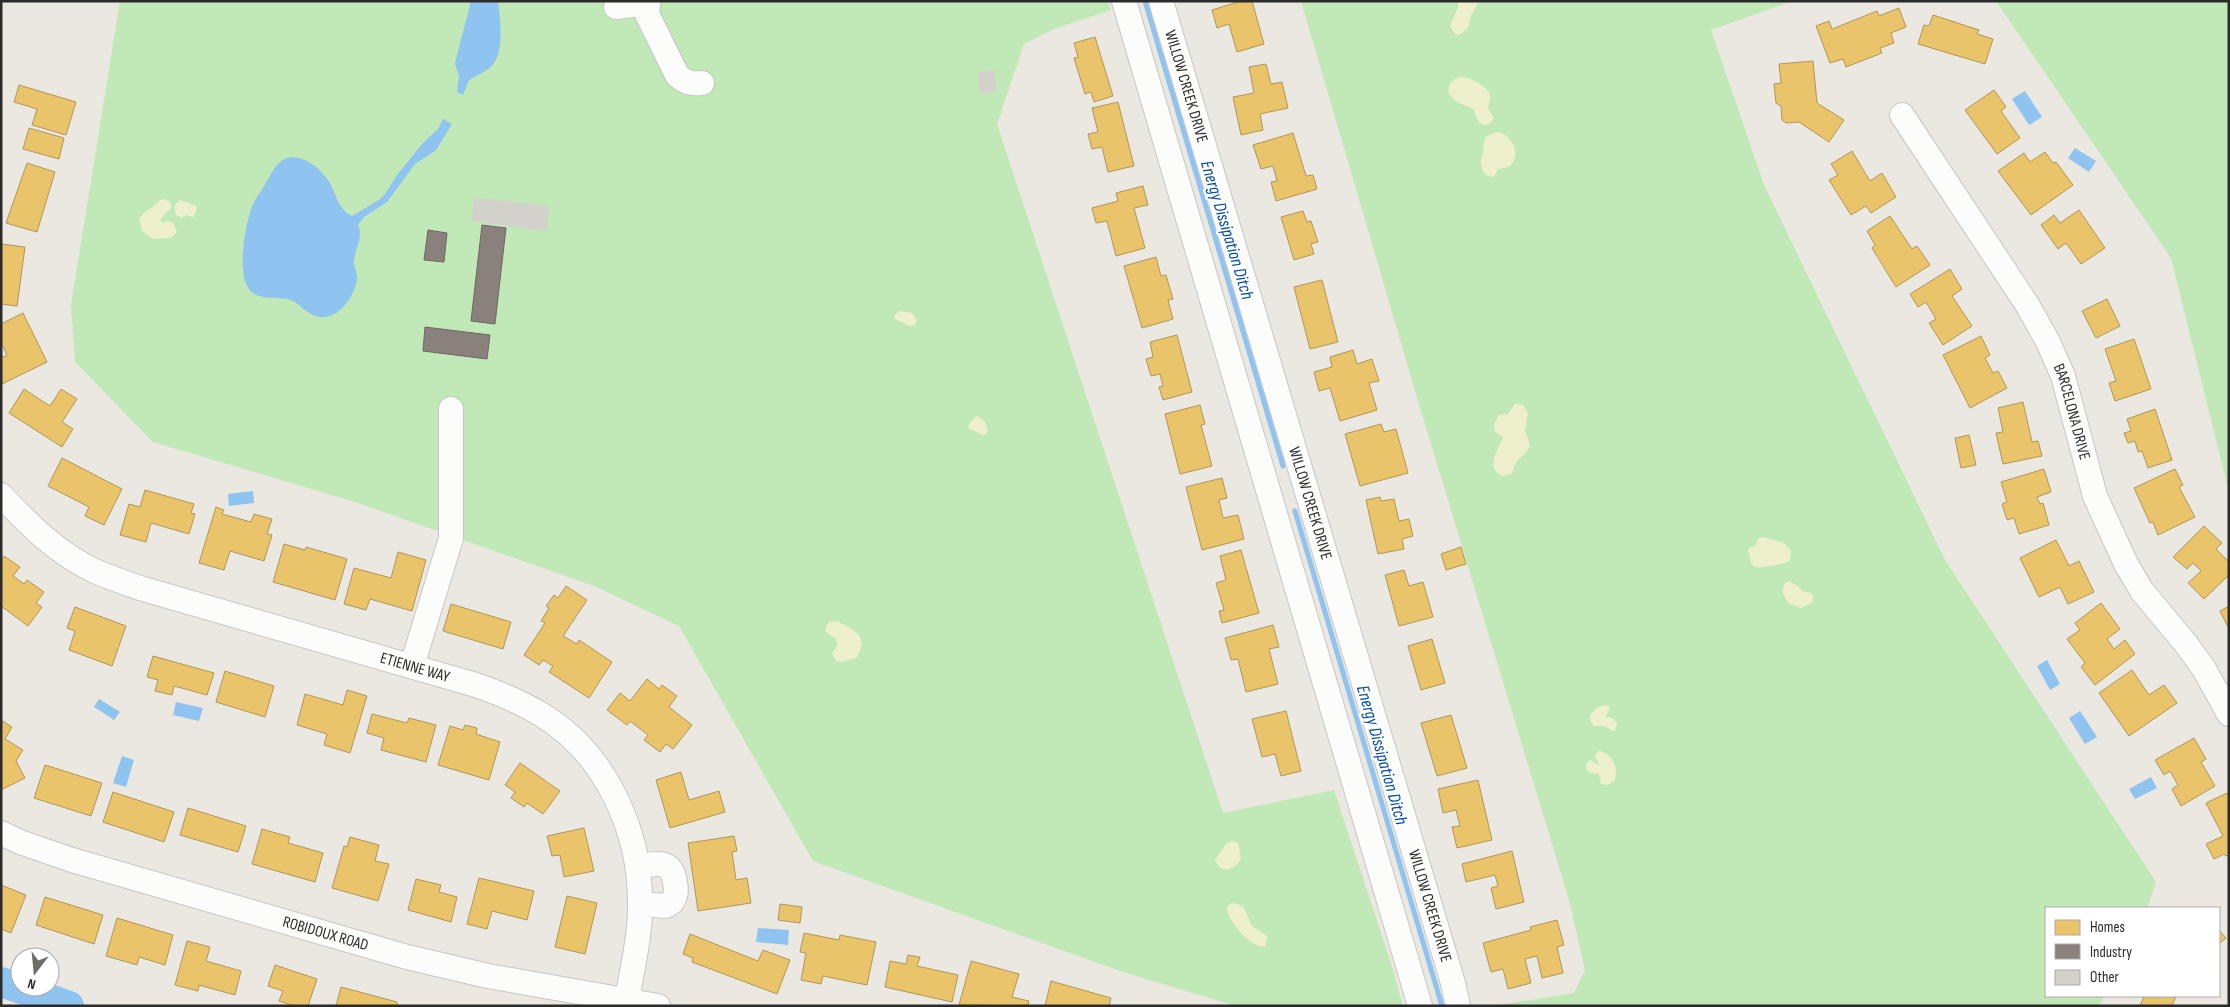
<svg xmlns="http://www.w3.org/2000/svg" width="2230" height="1007" font-family="'Sofia Sans Condensed',sans-serif">
<style>
.green{fill:#c1e8b7}
.sand{fill:#eeefcd}
.water{fill:#8fc3f0}
.homes{fill:#e9c46a;stroke:#b09657}
.industry{fill:#8a817c;stroke:#6e6764}
.lines{fill:none;stroke-linecap:round;stroke-linejoin:round}
.stream{stroke:#8fc3f0;stroke-width:5}
.river{stroke:#8fc3f0;stroke-width:30}
.building{fill:#d2d1cb;stroke:#d5d3cc}
.minor-casing{stroke:#c7c6c6;stroke-width:26}
.minor{stroke:#fcfcfa;stroke-width:24}
.labels{text-anchor:middle;dominant-baseline:central;stroke-width:5;stroke-linejoin:round;paint-order:stroke}
.street-label{font-size:16px;fill:#2b2b2b;stroke:#fff}
.water-label{font-size:18px;font-style:italic;fill:#044ca5;stroke:#fff}
</style>
<rect width="100%" height="100%" fill="#eae8e0"/>
<!-- green -->
<path class="green" d="M120,1H1108L1111,10L1054,29L1024,44L997,124L1223,813L1334,790L1392,966L1403,1006H1236L1123,972L813,861L679,626L594,586L355,502L153,442L75,362L71,305Z
M1301,1H1793L1711,30L1764,185L1945,560L2156,882L2147,908H2046V996H2105L2098,1006H1492L1574,993L1585,970L1569,900L1418,401Z
M1996,1H2229V492L2171,258Z"/>
<!-- sand -->
<path class="sand" d="M1458,1H1479L1471,16L1468,28L1459,35L1455,34L1450,26L1458,7Z
M1462,77C1469,76 1490,88 1490,96C1491,100 1488,104 1488,108L1494,118L1489,124C1476,128 1478,117 1473,109L1457,102L1449,94C1447,84 1452,79 1462,77Z
M1497,132C1513,134 1522,156 1509,167L1498,169L1494,177C1480,176 1479,163 1483,152C1484,146 1483,141 1486,136Z
M165,199L171,203V208L160,220L163,223L168,221L173,223L177,232L171,238L153,239L142,231L139,219C143,212 154,207 160,200Z
M180,200L196,206L197,210L193,217L186,215L182,218L175,214V205Z
M899,311L912,313L917,320L915,325L910,326L895,319L894,315Z
M1515,404L1523,405L1528,413L1525,430L1530,445C1525,458 1515,457 1512,474L1502,476C1485,467 1498,451 1503,437L1495,432L1494,424L1499,415L1508,414Z
M977,416L985,422L988,431L986,434L983,435L968,428L971,421Z
M1763,537L1784,543L1791,551L1790,561C1783,564 1761,569 1755,567L1751,563L1748,549L1756,545L1758,539Z
M1789,581L1798,586L1802,591L1811,593L1813,596V602L1801,608L1788,603L1782,591L1785,583Z
M837,621C853,630 871,635 856,658L841,662L836,661L832,653L837,646L836,639L826,632V626L829,622Z
M1606,705L1610,709L1605,717L1613,718L1617,723L1615,731H1612L1605,726H1594C1584,717 1595,706 1606,705Z
M1598,751C1613,753 1618,767 1615,780L1608,785L1601,784L1599,774L1589,772L1586,769V764L1590,760L1599,765L1595,756Z
M1232,841L1238,843L1241,858C1236,870 1220,875 1215,860L1226,844Z
M1231,903L1243,906L1252,926L1267,936L1266,946C1253,951 1226,920 1227,907Z"/>
<!-- water -->
<path class="water" d="M471,1H498C500,17 504,49 494,63C488,72 478,74 469,80L463,95L457,92L459,76L455,63Z
M2025,91L2042,117L2029,125L2012,99Z
M443,119L452,124L436,150L415,164L387,202L364,217L358,225C364,237 354,250 354,262C354,268 358,274 357,280C354,298 336,323 316,316C306,313 300,304 291,300C279,296 266,300 254,294C234,282 245,225 252,207C255,198 262,190 267,181C271,175 274,167 280,162C297,148 321,168 330,183C336,195 339,210 352,216L379,200L385,194L397,175L423,143L438,129Z
M2075,148L2096,161L2089,172L2068,158Z
M253,491L254,503L229,506L228,494Z
M2047,660L2060,684L2050,690L2037,666Z
M99,699L120,712L114,720L94,707Z
M176,702L203,708L199,721L173,715Z
M2080,711L2097,737L2085,744L2069,718Z
M122,756L134,760L126,787L113,783Z
M2151,777L2157,788L2135,799L2129,789Z
M758,928L789,930L788,945L756,942Z"/>
<!-- homes -->
<path class="homes" d="M1241,1H1252L1264,44L1237,52L1229,24L1217,28L1212,10Z
M1899,8L1906,27L1891,33L1894,43L1880,48L1882,53L1846,67L1843,59L1830,63L1816,26L1829,21L1832,29L1877,11L1879,16Z
M1933,15L1979,30L1977,34L1993,39L1985,64L1918,44L1924,25L1929,26Z
M1095,37L1113,96L1094,102L1091,92L1085,94L1074,58L1078,57L1074,43Z
M1813,61L1817,103L1844,120L1829,142L1799,122L1786,123L1782,120L1781,106L1776,103L1774,84L1781,83L1779,64Z
M1266,64L1271,84L1282,82L1288,108L1260,114L1263,130L1241,135L1233,97L1254,93L1249,67Z
M19,85L76,102L66,135L32,125L37,109L14,102Z
M1994,90L2006,107L2001,111L2020,138L1997,154L1965,110Z
M1118,102L1134,166L1108,172L1102,147L1092,149L1088,134L1098,132L1092,108Z
M29,128L64,138L59,159L23,149Z
M1293,133L1306,176L1313,175L1317,189L1276,201L1271,182L1277,181L1273,166L1261,169L1253,145Z
M1852,151L1870,181L1882,173L1896,197L1871,213L1866,206L1851,215L1829,180L1838,175L1831,164Z
M2045,152L2053,163L2056,162L2073,185L2031,215L1998,171L2024,153L2030,162Z
M27,163L55,172L37,232L6,223Z
M1143,186L1148,205L1134,208L1145,248L1116,256L1107,221L1096,223L1092,208L1118,201L1116,193Z
M2079,210L2105,248L2081,264L2066,243L2058,249L2041,225L2054,215L2060,223Z
M1303,211L1307,222L1311,221L1318,242L1311,244L1314,254L1294,260L1281,217Z
M1890,216L1912,249L1917,246L1930,265L1896,287L1872,248L1875,245L1867,231Z
M1,244L25,247L17,306L1,304Z
M1156,257L1161,276L1166,275L1173,299L1168,300L1173,319L1142,328L1124,266Z
M1950,269L1962,289L1952,296L1972,326L1943,345L1929,323L1936,319L1926,302L1918,307L1910,294Z
M1322,280L1338,342L1310,349L1294,287Z
M2107,299L2120,326L2096,338L2082,311Z
M23,313L47,362L2,384L1,358L7,355L1,343V324Z
M1177,335L1192,392L1163,400L1159,387L1163,386L1160,374L1151,376L1146,359L1153,357L1150,342Z
M1981,336L1990,355L1985,358L1993,373L1998,371L2007,388L1970,408L1943,355Z
M2134,339L2151,389L2115,401L2109,383L2116,381L2105,349Z
M1353,350L1357,364L1372,359L1379,381L1369,383L1377,410L1340,421L1330,388L1319,391L1314,372L1332,367L1330,357Z
M24,389L50,406L61,389L77,399L62,422L73,429L62,447L9,413Z
M2023,402L2032,442L2038,441L2042,456L2003,464L1996,433L2003,432L1998,408Z
M1200,405L1205,424L1201,425L1212,466L1180,474L1165,414Z
M2155,409L2172,460L2148,468L2142,451L2138,452L2135,441L2128,443L2124,433L2131,431L2127,419Z
M1381,424L1384,432L1396,429L1408,473L1360,486L1345,434Z
M1969,435L1976,465L1961,468L1955,438Z
M62,458L122,489L104,525L85,516L89,507L48,486Z
M2044,469L2051,492L2037,497L2040,504L2043,503L2049,525L2019,534L2014,518L2007,520L2002,504L2007,502L2001,482Z
M2175,469L2183,485L2179,487L2195,517L2158,535L2153,522L2150,523L2134,488Z
M1222,478L1227,498L1219,500L1223,518L1238,515L1244,539L1202,550L1186,487Z
M145,490L194,504L191,513L195,514L189,534L151,523L146,542L120,535L129,504L140,507Z
M1380,497L1381,501L1394,499L1399,521L1409,519L1413,536L1402,539L1404,549L1378,554L1366,500Z
M216,507L224,510L222,514L251,522L254,514L272,519L267,534L272,535L264,561L230,551L224,570L199,563Z
M2204,526L2222,543L2216,549L2229,562V575L2204,599L2188,583L2201,571L2193,563L2187,569L2173,557Z
M2056,540L2069,566L2079,561L2094,592L2068,604L2060,587L2039,597L2020,558Z
M284,544L305,550L306,547L347,559L335,600L273,582Z
M1461,547L1466,564L1446,570L1441,554Z
M1241,550L1259,613L1222,623L1219,611L1224,610L1216,583L1226,580L1220,556Z
M398,552L426,560L412,611L370,599L366,610L344,604L354,568L391,578Z
M4,556L20,567L13,576L24,584L27,580L44,592L36,603L42,607L28,626L1,606V561Z
M1404,570L1409,586L1423,582L1433,617L1399,626L1385,575Z
M566,586L587,600L563,636L577,644L579,640L612,662L589,698L549,672L553,666L543,660L539,665L524,655L545,623L541,621L549,608L546,606L554,595L558,598Z
M2101,603L2120,629L2107,639L2114,649L2125,640L2135,654L2095,685L2081,667L2085,663L2067,639L2080,630L2075,623Z
M451,604L511,622L503,649L443,631Z
M2229,606V629L2220,611Z
M75,607L126,626L112,666L69,650L75,631L67,628Z
M1273,625L1279,647L1269,649L1278,684L1246,692L1238,659L1231,660L1225,638Z
M1432,639L1445,683L1421,690L1408,646Z
M153,656L214,673L207,695L174,686L172,695L155,691L158,680L147,677Z
M2132,670L2149,695L2164,685L2177,703L2129,736L2099,693Z
M225,671L274,686L265,717L216,702Z
M647,679L659,689L662,685L677,696L669,707L692,725L673,749L666,744L660,752L644,740L648,735L630,721L627,725L607,710L620,693L630,701Z
M347,690L367,696L350,753L324,745L327,734L297,725L305,694L343,705Z
M1286,711L1301,771L1281,776L1275,754L1262,757L1252,719Z
M372,714L407,723L409,718L436,725L426,762L381,750L384,738L367,733Z
M1451,715L1467,768L1437,776L1421,723Z
M1,720L12,727L5,739L23,750L16,761L25,778L1,790Z
M465,725L477,728L476,734L500,742L489,780L438,765L450,726L463,730Z
M2194,738L2206,759L2201,762L2215,786L2181,806L2172,789L2178,785L2170,771L2164,775L2155,760Z
M520,763L560,791L543,814L527,803L524,807L511,798L515,792L505,785Z
M45,765L102,783L91,816L34,798Z
M681,772L689,800L719,791L725,812L670,828L656,780Z
M1478,780L1492,840L1457,848L1452,827L1460,826L1456,810L1443,813L1438,789Z
M113,792L174,812L164,842L103,822Z
M2227,793L2229,796V855L2226,856L2224,854L2214,859L2206,844L2223,836L2206,803Z
M188,808L246,826L238,852L180,835Z
M584,828L594,871L564,877L560,855L552,856L547,836Z
M262,829L290,837L288,843L323,853L315,882L252,864Z
M734,836L737,851L732,852L736,880L747,878L751,903L698,911L688,843Z
M350,837L379,845L375,861L389,864L378,901L332,888L344,846L347,847Z
M1512,851L1524,902L1496,909L1491,888L1498,886L1495,875L1466,882L1462,864Z
M479,878L534,891L527,920L492,911L487,929L467,924Z
M416,879L441,885L439,892L457,897L451,922L408,910Z
M1,885L26,895L11,933L1,929Z
M567,896L597,903L585,954L555,947Z
M45,897L103,915L94,944L36,925Z
M780,904L802,907L800,923L778,920Z
M117,918L173,935L165,965L139,957L137,965L106,956Z
M1557,920L1564,945L1557,947L1563,973L1542,978L1537,956L1525,959L1531,983L1508,989L1503,969L1491,972L1483,943L1531,930L1530,927Z
M2219,930L2226,938L2219,944Z
M804,933L839,940L840,935L876,942L867,985L823,976L821,984L801,980L806,953L800,952Z
M690,934L758,961L763,950L790,960L777,994L692,962L693,958L683,954Z
M187,941L210,947L206,961L241,971L235,995L199,985L198,991L175,985Z
M908,955L920,957L917,966L958,975L952,1002L885,987L890,961L906,964Z
M971,961L1019,974L1012,997L1029,1001L1028,1006L959,1005Z
M275,965L317,979L308,1006H295L279,1001L283,991L268,986Z
M1051,981L1111,998L1109,1006H1045Z
M341,987L397,1002V1006H336Z
M2144,996H2176L2172,1006H2140Z"/>
<!-- industry -->
<path class="industry" d="M482,225L506,228L495,324L471,321Z
M428,230L447,233L444,262L424,260Z
M425,327L490,335L487,359L423,351Z"/>
<g class="lines">
<!-- stream -->
<path class="stream" d="M1145,1L1283,466
M1295,511L1442,1006"/>
<!-- river -->
<path class="river" d="M1,982L69,1006"/>
</g>
<!-- building -->
<path class="building" d="M994,71L996,91L981,93L978,73Z
M474,198L549,206L546,231L472,221Z"/>
<g class="lines">
<defs>
<g id="minor">
<path d="M648,1L647,14L677,75C686,83 691,84 702,83"/>
<path d="M1124,1L1420,1006"/>
<path id="s1" d="M1161,1L1453,983L1458,1006"/>
<path d="M616,7L648,3"/>
<path id="s2" d="M1902,115L2028,306L2048,342L2063,376L2095,496L2126,564L2142,591L2186,644L2204,669L2229,714"/>
<path id="s3" d="M1,495C29,525 59,555 97,572C111,578 126,583 140,588L476,685C499,693 521,702 542,715C605,753 640,830 640,902C641,935 632,968 627,1000"/>
<path d="M412,666L451,538V409"/>
<path id="s4" d="M1,833L20,842L72,860L407,957L488,976L658,1006"/>
<path d="M638,867C657,863 672,859 675,883C677,890 676,896 672,902L666,906L640,904"/>
</g>
</defs>
<!-- minor casing -->
<use href="#minor" class="minor-casing"/>
<!-- minor -->
<use href="#minor" class="minor"/>
</g>
<g class="labels">
<!-- street labels -->
<g class="street-label">
<text stroke="none"><textPath href="#s1" startOffset="89">WILLOW CREEK DRIVE</textPath></text>
<text stroke="none"><textPath href="#s2" startOffset="344">BARCELONA DRIVE</textPath></text>
<text stroke="none"><textPath href="#s1" startOffset="524">WILLOW CREEK DRIVE</textPath></text>
<text stroke="none"><textPath href="#s3" startOffset="456">ETIENNE WAY</textPath></text>
<text stroke="none"><textPath href="#s1" startOffset="944">WILLOW CREEK DRIVE</textPath></text>
<text stroke="none"><textPath href="#s4" startOffset="340">ROBIDOUX ROAD</textPath></text>
</g>
<!-- water labels -->
<g class="water-label">
<text transform="translate(1227 230) rotate(73)">Energy Dissipation Ditch</text>
<text transform="translate(1382 755) rotate(74)">Energy Dissipation Ditch</text>
</g>
</g>
<!-- border -->
<rect width="2230" height="1007" fill="none" stroke="#2b2b2b" stroke-width="5"/>
<!-- legend -->
<rect x="2045" y="907" width="175" height="90" fill="#ffffff" stroke="#aaaaaa"/>
<rect x="2055" y="920" width="25" height="15" fill="#e9c46a" stroke="#aaaaaa"/>
<text x="2090" y="932" font-size="15" fill="#2b2b2b">Homes</text>
<rect x="2055" y="944" width="25" height="15" fill="#8a817c" stroke="#aaaaaa"/>
<text x="2090" y="957" font-size="15" fill="#2b2b2b">Industry</text>
<rect x="2055" y="970" width="25" height="15" fill="#d2d1cb" stroke="#aaaaaa"/>
<text x="2090" y="982" font-size="15" fill="#2b2b2b">Other</text>
<!-- north arrow -->
<g transform="translate(35 972) rotate(196)"><circle r="24" fill="#ffffff" stroke="#aaaaaa"/>
<path d="M0-4L9 19L0 12L-9 19Z" fill="#6e6d6a"/>
<text y="-8" font-size="14" font-weight="bold" text-anchor="middle" fill="#2b2b2b">N</text>
</g>
</svg>
